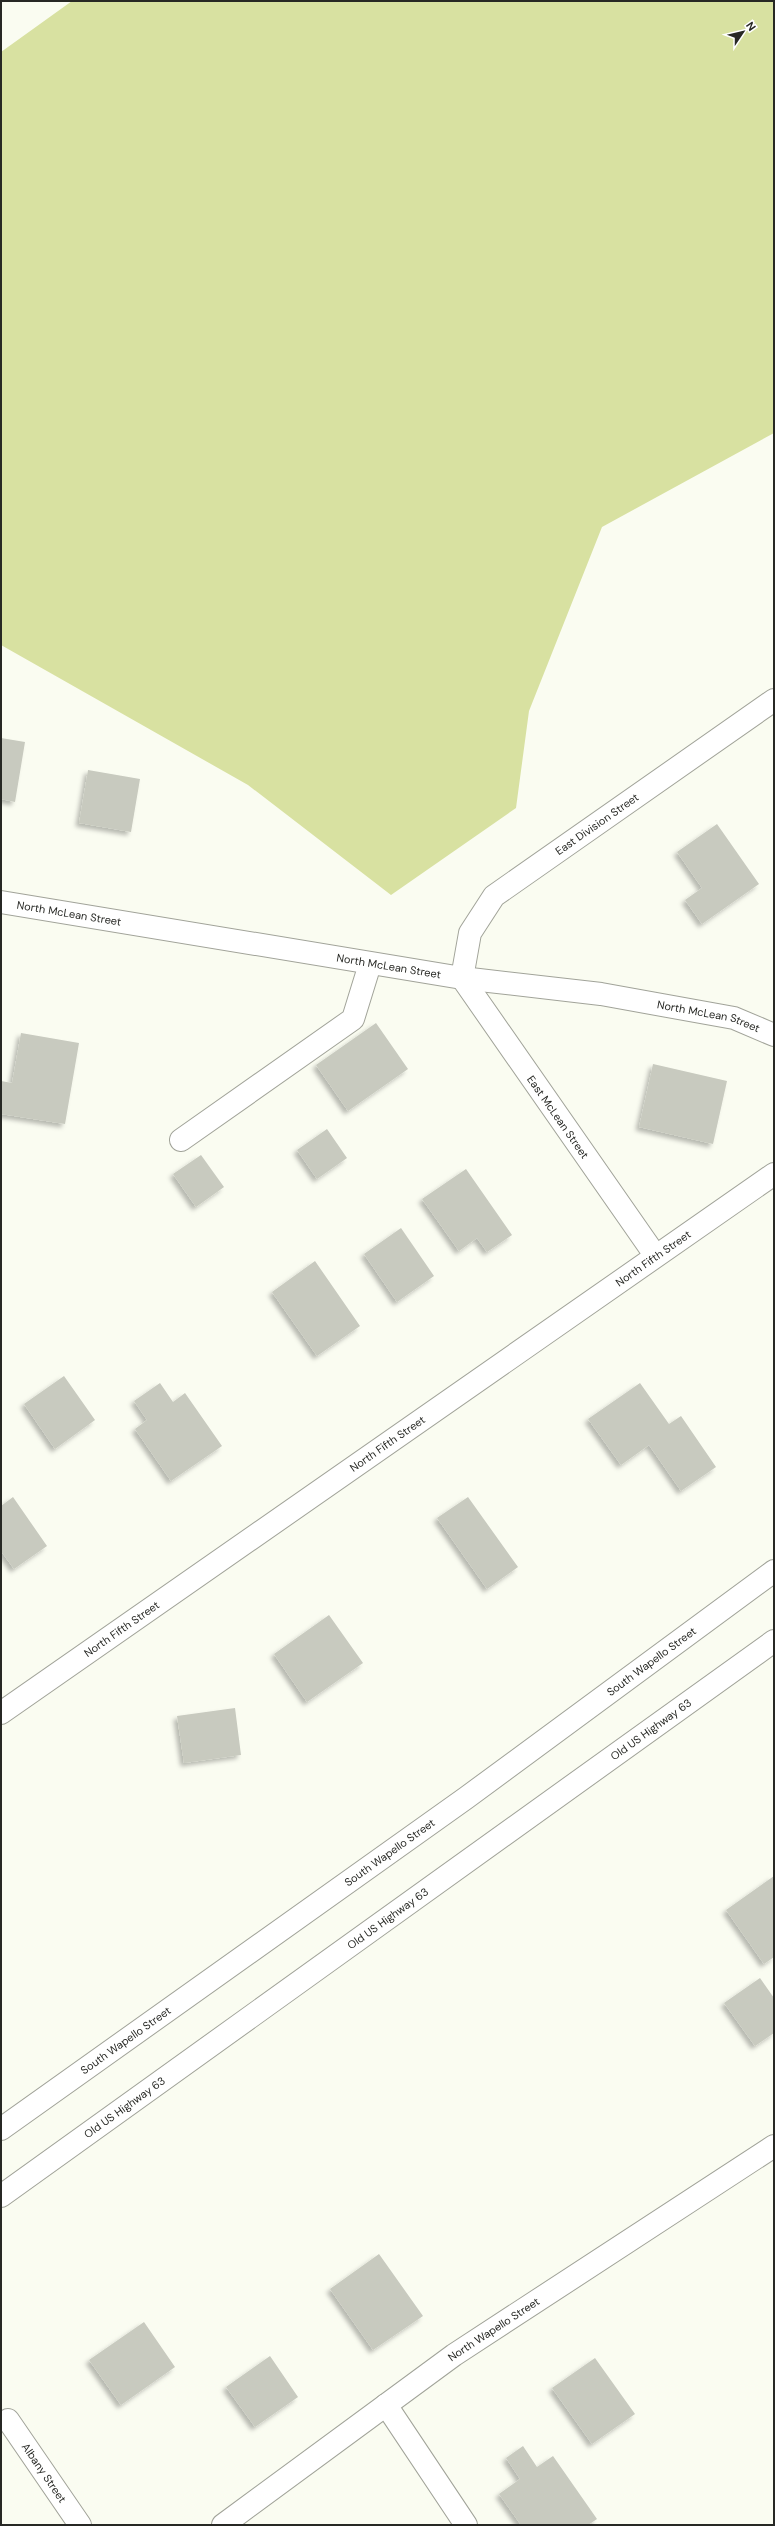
<svg xmlns="http://www.w3.org/2000/svg" width="775" height="2526" font-family="'DM Sans',sans-serif">
<style>
.green{fill:#d8e1a1}
.building{fill:#c8cabf;filter:url(#shadow)}
.lines{fill:none;stroke-linecap:round;stroke-linejoin:round}
.service-casing{stroke:#a1a399;stroke-width:24}
.minor-casing{stroke:#a1a399;stroke-width:24}
.tertiary-casing{stroke:#a1a399;stroke-width:24}
.trunk-casing{stroke:#a1a399;stroke-width:24}
.service{stroke:#fff;stroke-width:22}
.minor{stroke:#fff;stroke-width:22}
.tertiary{stroke:#fff;stroke-width:22}
.trunk{stroke:#fff;stroke-width:22}
.labels{text-anchor:middle;dominant-baseline:central;stroke-width:3.5;stroke-linejoin:round;paint-order:stroke}
.street-label{font-size:11px;fill:#272824;stroke:#fff}
</style>
<defs>
<filter id="shadow"><feDropShadow dx="-3.5" dy="3.5" stdDeviation="2" flood-color="#0004"/></filter>
</defs>
<rect width="100%" height="100%" fill="#fafcf1"/>
<!-- green -->
<path class="green" d="M72,1H774V433L602,527L529,711L516,808L391,895L248,785L1,645V52Z"/>
<!-- building -->
<path class="building" d="M1,738L25,742L15,802L1,799Z
M88,770L140,779L131,832L79,823Z
M717,824L759,884L702,924L685,900L702,888L677,852Z
M376,1023L408,1069L348,1111L316,1065Z
M21,1033L79,1043L65,1124L1,1114V1081L12,1083Z
M653,1064L727,1081L713,1144L639,1127Z
M327,1129L347,1158L317,1179L297,1150Z
M201,1155L224,1187L196,1207L173,1174Z
M466,1169L512,1235L487,1252L477,1238L459,1251L422,1199Z
M401,1228L434,1276L397,1302L364,1254Z
M315,1261L360,1326L317,1356L272,1292Z
M64,1376L95,1420L55,1449L24,1404Z
M160,1383L173,1402L185,1393L222,1446L171,1481L135,1429L147,1420L134,1401Z
M640,1383L669,1424L681,1416L716,1467L681,1491L649,1445L621,1465L588,1419Z
M13,1497L47,1546L14,1569L1,1551V1506Z
M468,1497L518,1567L487,1589L437,1518Z
M329,1615L363,1663L307,1702L274,1654Z
M235,1708L241,1755L184,1763L177,1716Z
M774,1876V1957L764,1964L726,1910Z
M760,1978L774,1998V2033L755,2046L724,2003Z
M379,2254L423,2316L373,2350L330,2289Z
M144,2322L175,2367L121,2405L89,2360Z
M270,2356L298,2397L255,2427L226,2387Z
M595,2358L635,2414L592,2444L552,2388Z
M523,2446L537,2467L553,2456L597,2519L588,2525H521L499,2494L520,2479L506,2458Z"/>
<g class="lines">
<defs>
<path id="service" d="M181,1140L353,1019L370,964
M386,2405L466,2525"/>
<g id="minor">
<path id="s1" d="M655,1255L462,978L470,933L494,896L774,700"/>
<path id="s2" d="M1,1713L774,1174"/>
<path id="s3" d="M8,2420L80,2525"/>
<path id="s4" d="M223,2525L454,2355L774,2146"/>
</g>
<g id="tertiary">
<path id="s5" d="M1,902L462,978L601,994L734,1018L774,1035"/>
</g>
<g id="trunk">
<path id="s6" d="M1,2129L466,1798L774,1571"/>
<path id="s7" d="M1,2196L774,1641"/>
</g>
</defs>
<!-- service casing -->
<use href="#service" class="service-casing"/>
<!-- minor casing -->
<use href="#minor" class="minor-casing"/>
<!-- tertiary casing -->
<use href="#tertiary" class="tertiary-casing"/>
<!-- trunk casing -->
<use href="#trunk" class="trunk-casing"/>
<!-- service -->
<use href="#service" class="service"/>
<!-- minor -->
<use href="#minor" class="minor"/>
<!-- tertiary -->
<use href="#tertiary" class="tertiary"/>
<!-- trunk -->
<use href="#trunk" class="trunk"/>
</g>
<g class="labels">
<!-- street labels -->
<g class="street-label">
<text stroke="none"><textPath href="#s1" startOffset="553">East Division Street</textPath></text>
<text stroke="none"><textPath href="#s5" startOffset="69">North McLean Street</textPath></text>
<text stroke="none"><textPath href="#s5" startOffset="393">North McLean Street</textPath></text>
<text stroke="none"><textPath href="#s5" startOffset="717">North McLean Street</textPath></text>
<text transform="translate(558 1117) rotate(55)">East McLean Street</text>
<text stroke="none"><textPath href="#s2" startOffset="795">North Fifth Street</textPath></text>
<text stroke="none"><textPath href="#s2" startOffset="471">North Fifth Street</textPath></text>
<text stroke="none"><textPath href="#s2" startOffset="147">North Fifth Street</textPath></text>
<text stroke="none"><textPath href="#s6" startOffset="801">South Wapello Street</textPath></text>
<text stroke="none"><textPath href="#s7" startOffset="800">Old US Highway 63</textPath></text>
<text stroke="none"><textPath href="#s6" startOffset="477">South Wapello Street</textPath></text>
<text stroke="none"><textPath href="#s7" startOffset="476">Old US Highway 63</textPath></text>
<text stroke="none"><textPath href="#s6" startOffset="153">South Wapello Street</textPath></text>
<text stroke="none"><textPath href="#s7" startOffset="152">Old US Highway 63</textPath></text>
<text stroke="none"><textPath href="#s4" startOffset="334">North Wapello Street</textPath></text>
<text stroke="none"><textPath href="#s3" startOffset="64">Albany Street</textPath></text>
</g>
</g>
<!-- border -->
<rect width="775" height="2526" fill="none" stroke="#272824" stroke-width="4"/>
<!-- north arrow -->
<g transform="translate(743 32) rotate(55)" stroke="#ffffff" stroke-width="3" paint-order="stroke">
<path d="M0-3L7 15L0 10L-7 15Z" fill="#272824"/>
<text y="-6" font-size="11" font-weight="bold" text-anchor="middle" fill="#272824">N</text>
</g>
</svg>
